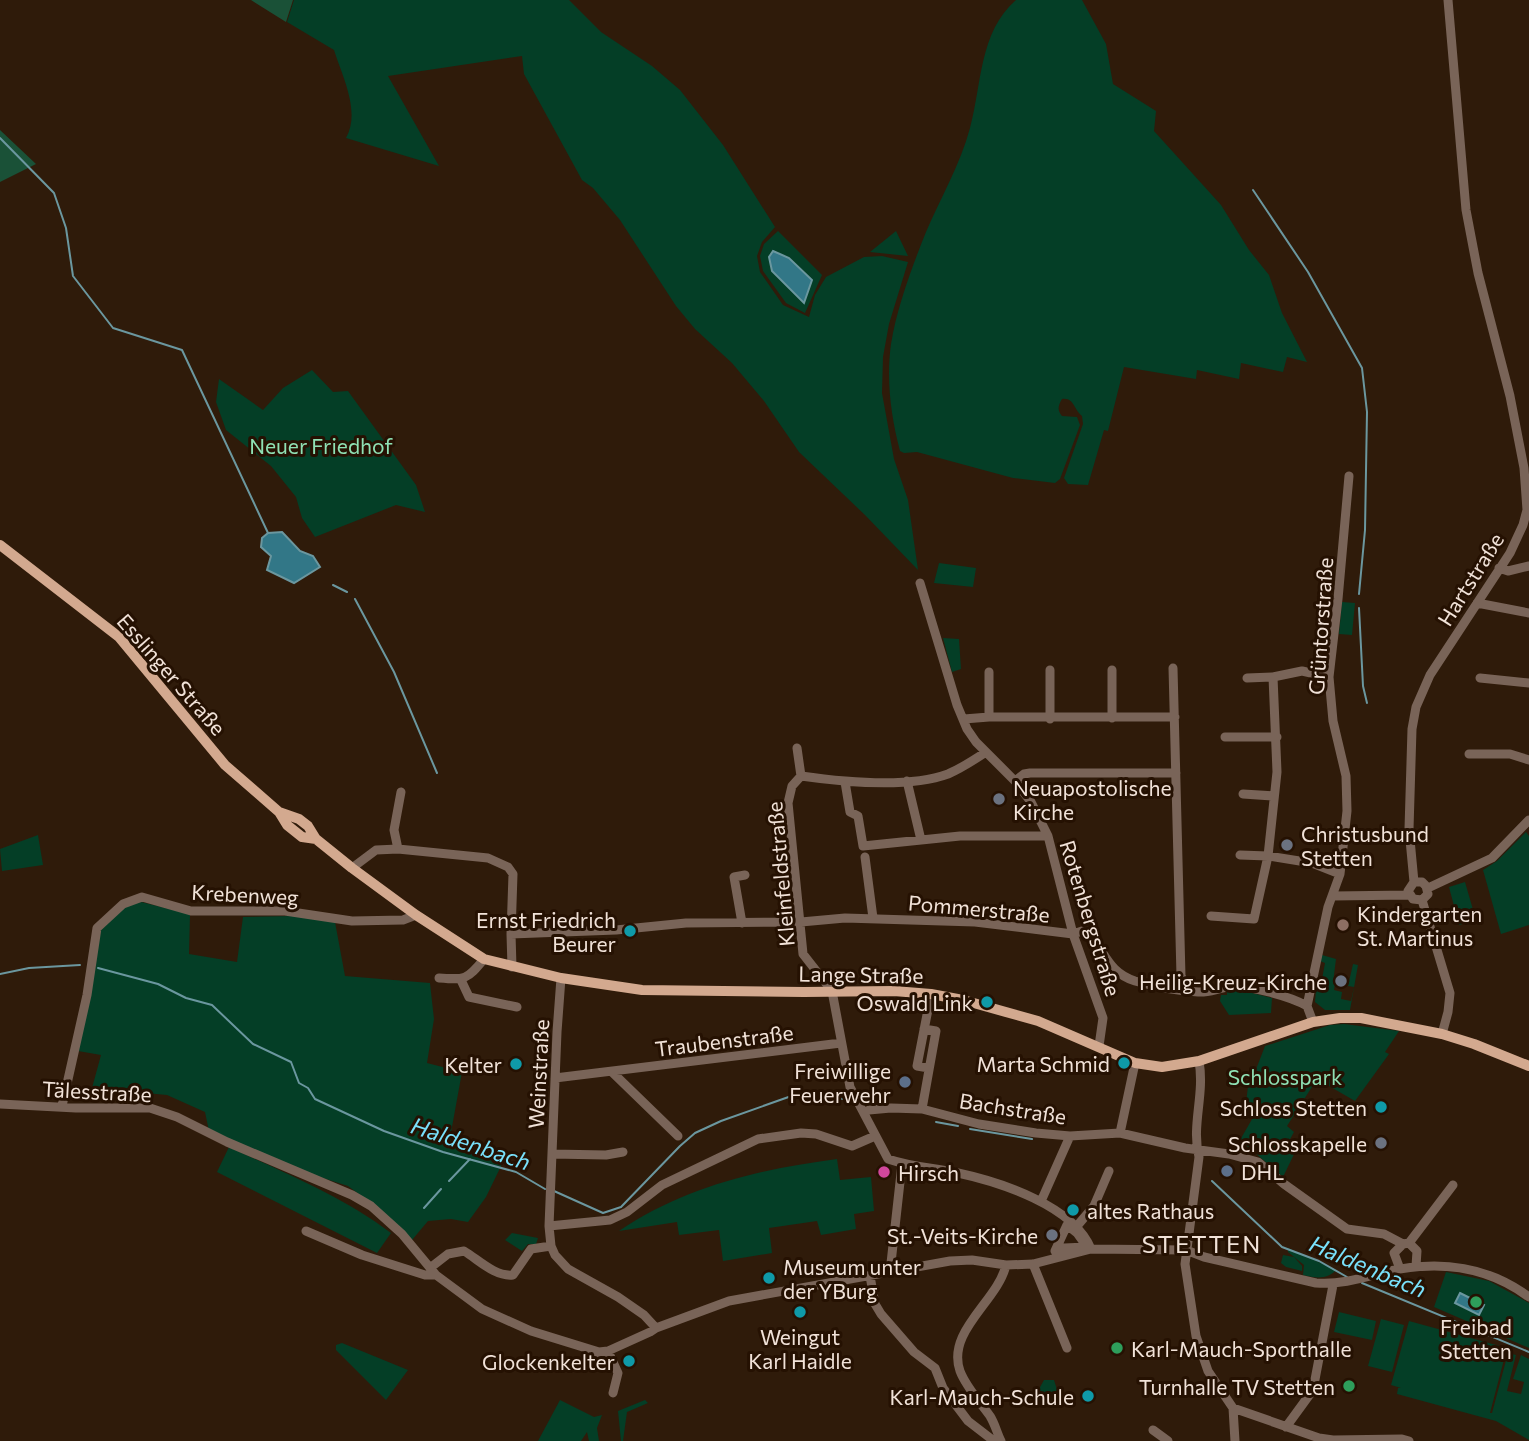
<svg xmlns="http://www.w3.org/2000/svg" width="1529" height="1441" font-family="Commissioner,sans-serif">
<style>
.green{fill:#043e26}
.forest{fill:#1a5137}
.water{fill:#327787;stroke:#6b979f;stroke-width:2}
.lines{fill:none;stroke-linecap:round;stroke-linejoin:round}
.stream{stroke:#6b979f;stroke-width:2}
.minor{stroke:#796458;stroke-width:9}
.major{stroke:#d3a98f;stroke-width:10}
.worship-dot{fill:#6b7280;stroke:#251102;stroke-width:2.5}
.education-dot{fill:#8d6e63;stroke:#251102;stroke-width:2.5}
.culture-dot{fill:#0f9aa8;stroke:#251102;stroke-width:2.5}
.service-dot{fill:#5c6f8a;stroke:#251102;stroke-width:2.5}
.hotel-dot{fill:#d1479c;stroke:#251102;stroke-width:2.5}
.leisure-dot{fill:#2e9e5b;stroke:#251102;stroke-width:2.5}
.labels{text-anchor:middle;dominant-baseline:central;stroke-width:6;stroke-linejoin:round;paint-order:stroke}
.park-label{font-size:21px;fill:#8fe1b4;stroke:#251102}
.street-label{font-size:21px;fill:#f1e2d8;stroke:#251102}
.poi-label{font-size:21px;fill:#f1e2d8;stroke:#251102;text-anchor:end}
.water-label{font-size:23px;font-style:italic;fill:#79e1fb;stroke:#251102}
.quarter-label{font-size:24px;letter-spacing:2px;fill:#f1e2d8;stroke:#251102}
</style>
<rect width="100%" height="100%" fill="#2f1b0a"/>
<!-- green -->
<path class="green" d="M294,0H569L601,32L652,66L680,90L723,145L775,227L762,242L757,256L760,272L783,305L809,317L815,295L826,277L864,257L882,256L908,262L889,324L883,357L882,393L894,459L908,500L918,570L865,515L799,452L764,401L732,363L695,329L676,306L620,220L593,188L582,180L524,74L522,56L388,76L439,166L346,138C361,111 342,76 334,50L287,22Z
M1016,0H1082L1106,44L1113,84L1156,111L1154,131L1221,205L1249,250L1269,275L1282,313L1307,362L1287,357L1283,372L1241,363L1239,379L1197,370L1196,379L1124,367L1108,431L1104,430L1088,485L1068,484L1064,478L1083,424L1082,416C1074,410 1074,397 1062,399C1058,406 1057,410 1062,416L1077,417L1080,425L1060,479L1055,483L1013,478L917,452L904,453L900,451C891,417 886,380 891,344C897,307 912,267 926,232C941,197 960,165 970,128C982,84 979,32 1016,0Z
M778,231L822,275L805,313L786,303L763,271L760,256L764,244Z
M896,231L908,256L870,252Z
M312,370L333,392L348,391L416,485L425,512L396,505L315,537L302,518L296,497L271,466L226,430L216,402L219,379L263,410L283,388Z
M939,563L976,568L973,587L934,583Z
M1342,602L1355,603L1352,635L1339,634Z
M943,638L959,639L961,669L952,672Z
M1526,832L1529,836V925L1501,934L1483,870L1497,861Z
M38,835L43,865L2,871L0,849Z
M1465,882L1476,920L1459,925L1449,887Z
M141,902L190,914L189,954L237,962L243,917L294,916L335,922L345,976L430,983L434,1019L427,1063L462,1072L450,1138L504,1160L486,1197L468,1222L451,1219L428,1221L412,1240L387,1215L348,1186L304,1172L209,1131L205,1112L167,1095L92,1088L101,1055L78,1051L101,930L124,906Z
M1322,955L1336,959L1333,983L1335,984L1334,990L1342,992L1341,999L1351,1001L1354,987L1348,986L1353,964L1358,965L1350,1010H1325L1315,1002L1317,978L1322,979L1325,963L1320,961Z
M1240,990L1272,998L1271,1013L1229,1015L1220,1001L1221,995H1227V991Z
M1344,1024L1399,1031L1385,1052L1389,1054L1355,1101L1317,1079L1287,1126L1294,1132L1289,1141L1298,1146L1283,1177L1240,1140L1255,1114L1245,1111L1249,1078L1255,1072L1265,1046L1330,1025Z
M229,1147C284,1173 342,1196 391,1233L377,1253L217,1172Z
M837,1159L840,1180L871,1177L874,1211L854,1214L856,1229L821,1235L817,1221L769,1228L772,1253L723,1261L719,1230L679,1235L677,1222L619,1231C684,1187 760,1169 837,1159Z
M512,1233L538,1238L536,1244H528L522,1251L505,1240Z
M1288,1248L1336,1270C1327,1280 1316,1278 1303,1275L1304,1265L1288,1252Z
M1283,1255L1294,1257L1302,1266V1271L1286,1267L1281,1263Z
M1446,1272L1489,1281L1529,1303V1348L1434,1307Z
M1339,1312L1376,1321L1372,1340L1334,1332Z
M1381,1319L1404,1325L1392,1372L1368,1366Z
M1409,1321L1507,1348L1490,1413H1492L1508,1353L1516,1355L1507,1391L1521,1394L1524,1382L1513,1379L1521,1355L1529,1359V1440L1496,1421L1397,1394L1398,1388H1401L1391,1385Z
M342,1343L408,1370L386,1400L336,1350V1345Z
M1044,1380H1054L1059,1396L1057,1404L1052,1408L1045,1402L1039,1389Z
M560,1400L594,1417L602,1415L597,1428L599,1441H589L587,1432L581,1441H538Z
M645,1400L648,1403L627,1412L623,1441H621L618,1411Z"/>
<!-- forest -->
<path class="forest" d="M251,0H293L286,22Z
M0,130L36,164L0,182Z"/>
<!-- water -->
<path class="water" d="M773,251L789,258L812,280L804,303L772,271L769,257Z
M282,532L300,551L313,556L320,567L294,583L267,570L271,556L261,547L262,538L268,533Z
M1460,1293L1484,1305L1479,1315L1455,1303Z"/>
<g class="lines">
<!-- stream -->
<path class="stream" d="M0,138L54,193L66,228L73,276L113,328L182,350L268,533
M1253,190L1308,272L1362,368L1367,412L1365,530L1359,594
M333,585L347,592
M355,599L394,672L437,773
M1359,608L1363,686L1367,703
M98,968L158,984L186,998L212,1005L253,1044L291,1062L299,1083L308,1088L315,1099L384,1131L443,1152L516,1172L545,1189
M0,974L29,968L80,965
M936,1122L958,1126
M970,1129L1032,1139
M449,1181L470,1159
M1212,1181L1282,1247L1319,1261L1347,1277
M554,1191L603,1213L621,1207L680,1146L695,1133L721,1121L797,1094H812L842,1099
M424,1208L441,1189
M1362,1283L1529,1352"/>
<!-- minor -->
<path class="minor" d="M1499,568L1508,571L1529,566
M920,583L957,705L967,729L976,742L1015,781L1031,802L1048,836L1073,934L1103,1018L1099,1046
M1477,603L1529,613
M1173,668L1181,976L1189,991
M1050,670V719
M1112,670V718
M989,672V717
M1247,678L1273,677
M1480,678L1529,683
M964,719L989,717H1175
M1225,737H1277
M797,748L801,776L792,786L788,803L803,954L832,991L850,1087L888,1159C911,1167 935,1168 958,1173C1000,1182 1074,1206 1091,1249
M1469,754H1510L1529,760
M801,776C843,782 907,789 948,774C962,768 974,760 986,752
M907,781L921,840
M1015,781L1024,774L1030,773H1176
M845,782L850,812L858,816L863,846L960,836H1048
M1243,794L1274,796
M398,849L394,830L401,792
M1240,855L1268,856L1277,772L1273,677L1302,671L1329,677
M865,857L873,918
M352,868L376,850L398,849L488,858L508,867L513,874L511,934L512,967
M1414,882H1422L1426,886L1428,894L1422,900L1413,899L1408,891L1414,882L1409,829L1412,729L1416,707L1430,675L1510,553L1523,525L1527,510L1524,468L1510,396L1478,273L1466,210L1448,0
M1428,888L1492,858L1529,820
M1333,896L1409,895
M1422,900L1450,993L1448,1012L1442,1034
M1211,916L1254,919L1268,856L1312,863L1340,874
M742,923L734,877L745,875
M511,934L616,930L686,923L801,922L845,918L975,922L1073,934L1082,931C1105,943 1103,971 1135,981C1156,987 1176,991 1198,992C1209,993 1218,988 1229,987C1246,984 1292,997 1307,1006
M439,978C465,980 467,980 484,959
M561,978L557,1032L549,1226L551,1246L555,1255L568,1269L618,1297L644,1315L656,1328
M461,980L469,997L517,1007
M1313,1022L1307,1006L1328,907L1340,874L1347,811L1346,776L1333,721L1329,677L1338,599L1349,476
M1199,1061C1205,1095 1191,1125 1199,1157L1185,1264L1196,1336L1208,1371L1233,1408L1235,1441
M929,1068L917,1066L931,994
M612,1072L678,1136
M555,1078L841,1043
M0,1104L76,1108H150L177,1117L227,1142L352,1195L371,1206L402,1234L436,1275L482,1309L531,1331L599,1352L608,1351L650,1332L656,1328L729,1301L950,1261L972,1260L1006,1265L1033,1264L1091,1249L1186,1250L1204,1257L1316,1283C1340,1285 1362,1278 1385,1272C1436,1260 1486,1265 1529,1297
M62,1106L87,995L97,928L123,904L142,897L191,911H285L352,921L403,920L416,915
M922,1109L936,1031L924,1029
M864,1113L869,1110L891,1108L922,1109L979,1124L1036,1133L1070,1136L1120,1133L1185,1148L1229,1154L1258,1162L1284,1184L1347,1229L1384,1234L1403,1244
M1120,1133L1135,1063
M552,1154L606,1155L623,1152
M1042,1199L1070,1136
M1067,1225L1077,1233L1087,1247L1064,1248L1055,1251Z
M549,1226L610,1220L627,1212L662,1185L758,1139L801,1133L816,1134L852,1146L875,1136
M1077,1226L1094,1206L1109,1171
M306,1231L362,1255L425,1275H436
M1409,1243L1453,1185
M1033,1264L1067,1348
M430,1268L448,1254L464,1251C479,1260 495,1277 513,1275L531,1249L551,1246
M1400,1269L1394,1253L1403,1244L1409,1243L1417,1251L1416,1266
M890,1272L902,1164
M870,1276L875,1304L881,1314L914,1352L935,1368L943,1388L968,1421L994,1441
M608,1351L618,1373L613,1393
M573,1366L588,1360L599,1352
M1233,1408L1319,1438L1333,1440L1402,1439L1409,1441
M1286,1427L1313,1390L1333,1285
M1153,1430L1168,1441
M1001,1441C997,1433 995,1424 990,1416C980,1402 966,1387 960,1371C946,1331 998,1301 1006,1265"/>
<!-- major -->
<path class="major" d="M0,545L119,637L225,765L279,812L287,825L302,837L316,839
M279,812L299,819L308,826L316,839L352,868L416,915L484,959L561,978L642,990L804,992L894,991L931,994L963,1000L1038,1021L1135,1063L1162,1067L1199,1061L1313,1022L1340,1018H1361L1442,1034L1474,1044L1529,1066"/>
</g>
<!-- markers -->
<g class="worship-dot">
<circle cx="999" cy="799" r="7"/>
<circle cx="1287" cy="845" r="7"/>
<circle cx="1341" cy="981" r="7"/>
<circle cx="1381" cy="1143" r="7"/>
<circle cx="1052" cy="1235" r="7"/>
</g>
<circle class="education-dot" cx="1343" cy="925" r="7"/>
<g class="culture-dot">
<circle cx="630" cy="931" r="7"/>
<circle cx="987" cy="1002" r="7"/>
<circle cx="1124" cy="1063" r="7"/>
<circle cx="516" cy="1064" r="7"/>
<circle cx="1381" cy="1107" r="7"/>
<circle cx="1073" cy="1210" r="7"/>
<circle cx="769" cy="1278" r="7"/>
<circle cx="800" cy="1312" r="7"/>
<circle cx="629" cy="1361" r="7"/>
<circle cx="1088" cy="1396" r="7"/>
</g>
<g class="service-dot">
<circle cx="905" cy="1082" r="7"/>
<circle cx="1227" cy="1171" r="7"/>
</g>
<circle class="hotel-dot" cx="884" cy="1172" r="7"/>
<g class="leisure-dot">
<circle cx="1476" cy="1302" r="7"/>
<circle cx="1117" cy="1348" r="7"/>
<circle cx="1349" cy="1386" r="7"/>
</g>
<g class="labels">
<!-- park labels -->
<g class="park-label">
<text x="321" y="445">Neuer Friedhof</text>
<text x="1285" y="1076">Schlosspark</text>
</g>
<!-- street labels -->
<g class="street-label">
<text transform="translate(1470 579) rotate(-58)">Hartstraße</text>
<text transform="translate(1320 626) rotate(-86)">Grüntorstraße</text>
<text transform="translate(172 674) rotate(49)">Esslinger Straße</text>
<text transform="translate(780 874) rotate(-95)">Kleinfeldstraße</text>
<text transform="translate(245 894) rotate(3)">Krebenweg</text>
<text transform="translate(979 908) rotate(5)">Pommerstraße</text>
<text transform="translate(1091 918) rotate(73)">Rotenbergstraße</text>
<text transform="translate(861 974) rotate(1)">Lange Straße</text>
<text transform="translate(724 1040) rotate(-7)">Traubenstraße</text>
<text transform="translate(538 1074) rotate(-87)">Weinstraße</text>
<text transform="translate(97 1091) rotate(3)">Tälesstraße</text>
<text transform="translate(1013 1108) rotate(9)">Bachstraße</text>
</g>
<!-- poi labels -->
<g class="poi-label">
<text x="1013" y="787" text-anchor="start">Neuapostolische<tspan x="1013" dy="24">Kirche</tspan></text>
<text x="1301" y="833" text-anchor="start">Christusbund<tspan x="1301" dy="24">Stetten</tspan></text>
<text x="1357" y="913" text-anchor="start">Kindergarten<tspan x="1357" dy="24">St. Martinus</tspan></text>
<text x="616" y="919">Ernst Friedrich<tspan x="616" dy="24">Beurer</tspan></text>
<text x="1327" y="981">Heilig-Kreuz-Kirche</text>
<text x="973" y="1002">Oswald Link</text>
<text x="1110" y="1063">Marta Schmid</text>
<text x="502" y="1064">Kelter</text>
<text x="891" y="1070">Freiwillige<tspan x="891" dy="24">Feuerwehr</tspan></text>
<text x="1367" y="1107">Schloss Stetten</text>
<text x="1367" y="1143">Schlosskapelle</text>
<text x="1241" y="1171" text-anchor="start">DHL</text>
<text x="898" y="1172" text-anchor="start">Hirsch</text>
<text x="1087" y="1210" text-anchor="start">altes Rathaus</text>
<text x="1038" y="1235">St.-Veits-Kirche</text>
<text x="783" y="1266" text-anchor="start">Museum unter<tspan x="783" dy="24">der YBurg</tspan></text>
<text x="1476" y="1326" text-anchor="middle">Freibad<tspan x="1476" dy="24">Stetten</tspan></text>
<text x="800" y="1336" text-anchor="middle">Weingut<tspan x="800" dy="24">Karl Haidle</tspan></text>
<text x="1131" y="1348" text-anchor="start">Karl-Mauch-Sporthalle</text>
<text x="615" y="1361">Glockenkelter</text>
<text x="1335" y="1386">Turnhalle TV Stetten</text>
<text x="1074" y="1396">Karl-Mauch-Schule</text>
</g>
<!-- water labels -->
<g class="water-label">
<text transform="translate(471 1143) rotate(18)">Haldenbach</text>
<text transform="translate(1368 1266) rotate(23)">Haldenbach</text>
</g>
<!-- quarter labels -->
<g class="quarter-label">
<text x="1202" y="1243">STETTEN</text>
</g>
</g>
</svg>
